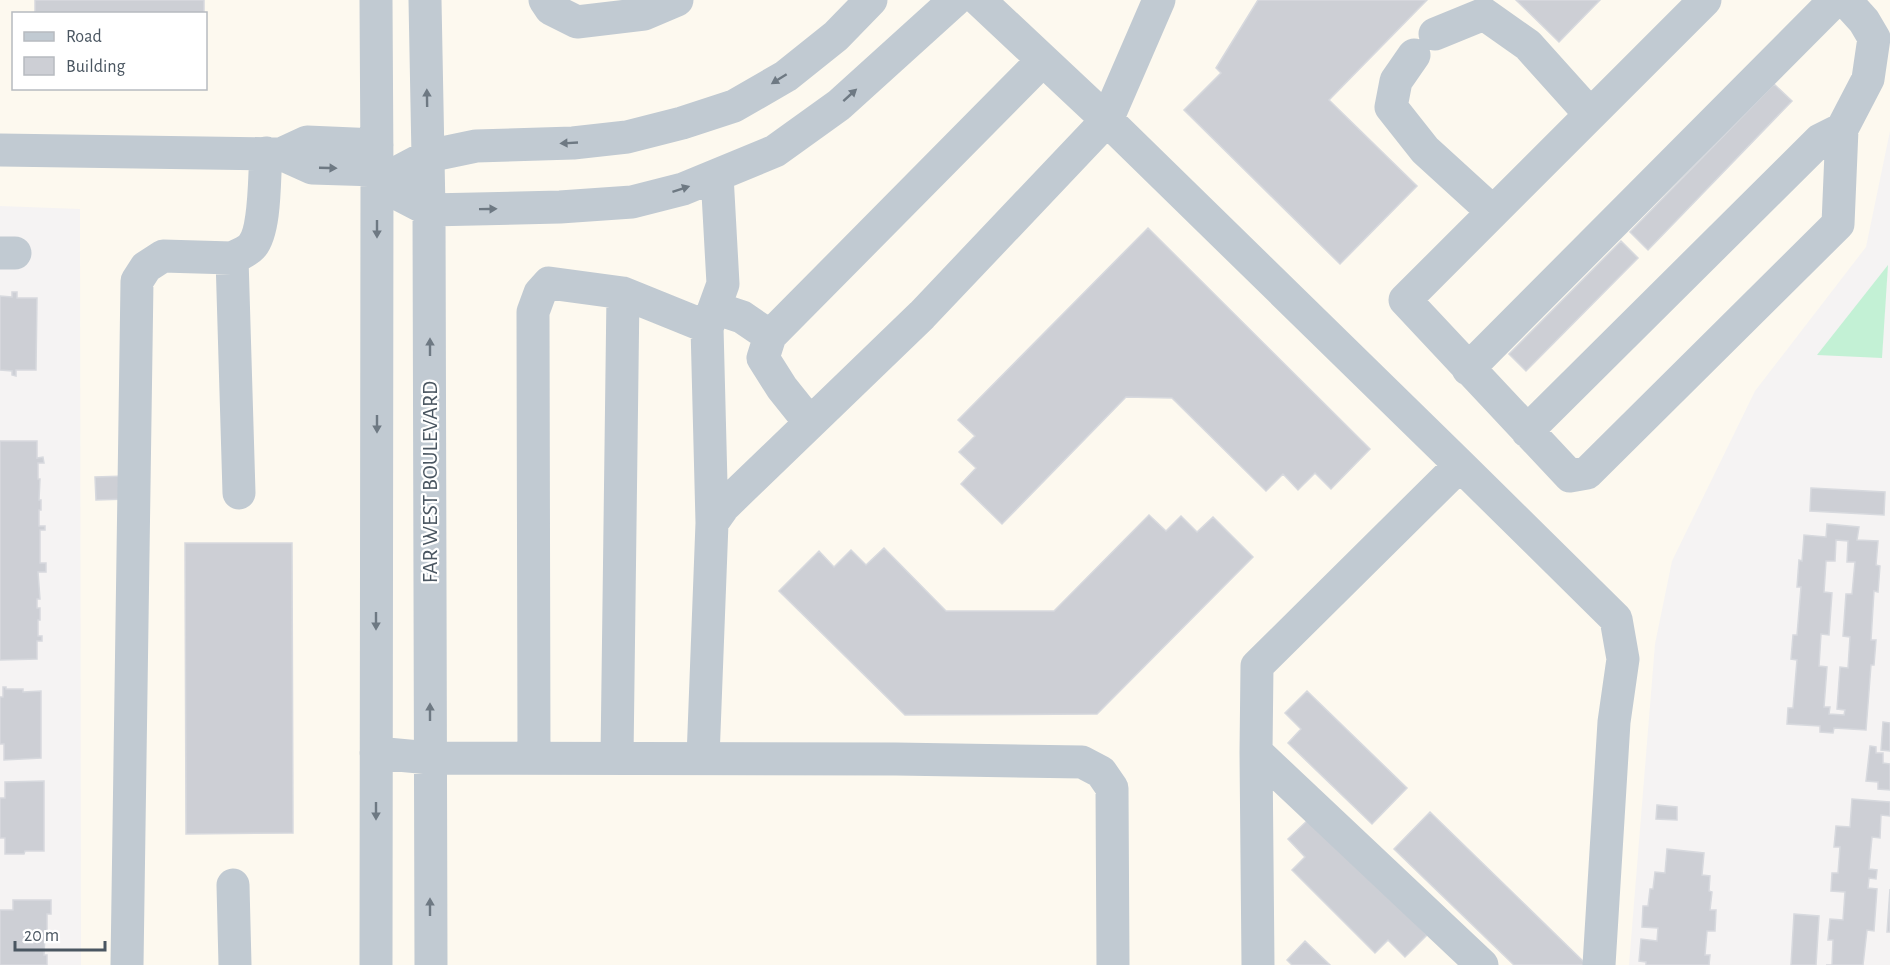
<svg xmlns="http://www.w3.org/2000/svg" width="1890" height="965" font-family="'Alegreya Sans',sans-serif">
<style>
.commercial{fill:#fdf9ef;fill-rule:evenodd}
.green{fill:#c3f1d5}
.building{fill:#cdcfd5;stroke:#d7d9de;stroke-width:1.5;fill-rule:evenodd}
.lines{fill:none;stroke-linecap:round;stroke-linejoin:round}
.minor{stroke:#c1cad2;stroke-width:33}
.oneway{fill:#6e7983}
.labels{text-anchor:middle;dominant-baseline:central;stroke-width:4.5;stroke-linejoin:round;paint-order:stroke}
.street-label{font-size:22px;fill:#4a5661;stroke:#fff}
</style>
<rect width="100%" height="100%" fill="#f5f3f3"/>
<!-- commercial -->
<path class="commercial" d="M0,0H1890V131L1866,247L1755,391L1672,561L1655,644L1629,965H81L80,209L0,206ZM14,14H206V88H14Z"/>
<!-- green -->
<path class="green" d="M1888,265L1882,358L1817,355Z"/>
<!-- building -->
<path class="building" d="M35,0H204V14L35,12Z
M1258,0H1427L1329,100L1417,186L1340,264L1184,110L1221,73L1216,68Z
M1516,0H1600L1559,42Z
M1774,84L1792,101L1648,250L1630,232Z
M1148,228L1370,449L1331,489L1315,473L1298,490L1283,474L1266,491L1172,398L1126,397L1002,524L961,484L976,468L959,452L975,436L958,420Z
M1621,241L1638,258L1526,371L1509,354Z
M12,292H17V298H37L36,370H16V376L12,375V371L0,370V296L12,297Z
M0,441H37V458L43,457L44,463H38V479H40L39,500H41V510H39V526H45V530H40V563H46V572H38L40,599H37V608H40V620H38V636H42V641H37V659L0,660Z
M126,476L127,499L96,500L95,477Z
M1811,488L1885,492L1884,515L1810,511Z
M1149,515L1166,531L1181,516L1197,532L1213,517L1253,557L1097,714L905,715L779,591L819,551L834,567L851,550L866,565L884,548L946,611H1054Z
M1827,524L1859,527L1857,540L1878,541L1876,565L1880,566L1878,592L1874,591L1871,640H1876L1874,665H1871L1866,730L1834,728L1833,733L1820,732V726L1787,724L1788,708H1793L1797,660L1791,659L1793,635H1797L1801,587H1797L1799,560L1802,561L1804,535L1826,537ZM1836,540L1848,541L1847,562H1855L1852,594H1846L1843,636L1850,637L1848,668L1840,667L1837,709L1845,710L1844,715L1829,714L1830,707H1824L1827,667L1819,666L1821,634L1829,635L1832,593L1824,592L1826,561H1835Z
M185,543H292L293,833L186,834Z
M3,687H6V689H23V692L41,691V758L4,760V744H0V697H3Z
M1307,691L1407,788L1372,824L1288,743L1301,729L1285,713Z
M1883,722L1890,723V751L1881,750Z
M1870,746L1876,747V753H1883V763L1890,764V790L1878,789V782L1866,781Z
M44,781V851H25L24,854H5V838H0V798H5V782Z
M1852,799L1890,802V816L1881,815L1880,838L1872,837L1869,869L1877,870L1876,879L1869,878L1868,888L1877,889L1874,931L1867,930L1863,965H1826H1832L1833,940H1828L1830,919L1843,920L1845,892L1831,891L1832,873H1838L1840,847H1834L1836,826L1850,827Z
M1657,805L1677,807V820L1656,819Z
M1430,812L1587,965H1514L1394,849Z
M1311,817L1427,935L1405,957L1388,940L1375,953L1292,870L1305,857L1288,839Z
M1667,849L1704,853L1702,875L1710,876L1709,891L1712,892L1710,910H1716L1715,931H1707L1705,955H1710L1709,965H1646V962L1639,961L1641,939L1657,941L1658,928L1642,927L1643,906H1648L1650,889H1653L1655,872L1665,873Z
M1890,889V932H1887Z
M13,900H51V914H47V935H45L44,955H47V965H0V910H13Z
M1794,914L1819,916L1816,965H1791Z
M1305,941L1330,965H1292L1287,960Z"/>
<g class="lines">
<!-- minor -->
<path class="minor" d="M376,0L377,170L376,965
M425,0L429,210L431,965
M545,0L551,9L577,22L644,14L677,0
M979,0L1107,120L1460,465L1616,619L1623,659L1614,722L1599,965
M1705,0L1405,300L1570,476L1587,473L1838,224L1842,129L1868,79L1874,38L1864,21L1845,0
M1435,34L1484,14L1528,45L1590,114
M1414,55L1396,81L1391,107L1425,150L1493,212
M0,150L281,154L312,168L377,170
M281,154L307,142L377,145
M377,183L429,210L560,207L632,202L683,189L775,151L839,105L955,0
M377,183L428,156L476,146L573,143L627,137L682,123L734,106L786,76L836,36L871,0
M0,253H15
M232,258C238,255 248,251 252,246C266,230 264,175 266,153
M715,308L742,317L770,336
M707,328L723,284L717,175
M1468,369L1835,0
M810,423L782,388L763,358L770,336L1043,60
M1527,431L1820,140L1842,129
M1256,752L1482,965
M376,753L430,758L896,759L1082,762L1101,772L1112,788L1113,965
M534,758L533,312L540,293L549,283L623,293
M617,758L623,293L707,327L712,523
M703,758L712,523L724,506L922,315L1107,120L1159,0
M233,885L235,965
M127,965L137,281L146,267L163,256L232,258L239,493
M1258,965L1256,752L1257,666L1460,465"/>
</g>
<!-- one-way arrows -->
<defs><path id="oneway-solid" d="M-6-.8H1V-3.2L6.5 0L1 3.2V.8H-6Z" transform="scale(1.5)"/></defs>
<g class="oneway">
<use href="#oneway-solid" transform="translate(779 79) rotate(148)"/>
<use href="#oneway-solid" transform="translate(850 95) rotate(-42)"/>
<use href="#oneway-solid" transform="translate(427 98) rotate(-91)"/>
<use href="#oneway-solid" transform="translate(569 143) rotate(177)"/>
<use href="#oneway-solid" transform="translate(328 168) rotate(2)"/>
<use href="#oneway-solid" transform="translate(681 189) rotate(-18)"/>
<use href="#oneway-solid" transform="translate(488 209) rotate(-1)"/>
<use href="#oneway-solid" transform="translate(377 229) rotate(90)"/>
<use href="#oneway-solid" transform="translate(430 347) rotate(-90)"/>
<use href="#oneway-solid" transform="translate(377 424) rotate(90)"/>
<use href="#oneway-solid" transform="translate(376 621) rotate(90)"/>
<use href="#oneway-solid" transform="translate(430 712) rotate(-90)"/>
<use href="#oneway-solid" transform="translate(376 811) rotate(90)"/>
<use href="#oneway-solid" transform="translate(430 907) rotate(-90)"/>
</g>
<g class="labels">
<!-- street labels -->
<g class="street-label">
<text transform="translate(430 482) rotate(-90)">FAR WEST BOULEVARD</text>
</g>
</g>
<!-- legend -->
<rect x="12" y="12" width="195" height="78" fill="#ffffff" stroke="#b7bbc0" stroke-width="1.5"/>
<rect x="24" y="32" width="30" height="9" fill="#c1cad2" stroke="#b7bbc0" stroke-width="1.5"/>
<text x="66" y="42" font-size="18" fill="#4a5661">Road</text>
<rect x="24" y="57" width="30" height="18" fill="#cdcfd5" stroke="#b7bbc0" stroke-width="1.5"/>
<text x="66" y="72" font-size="18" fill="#4a5661">Building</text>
<!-- scale -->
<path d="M15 941v9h90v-9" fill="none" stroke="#4a5661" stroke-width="3"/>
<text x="24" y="941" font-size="18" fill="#4a5661" stroke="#ffffff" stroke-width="4.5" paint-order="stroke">20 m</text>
</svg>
